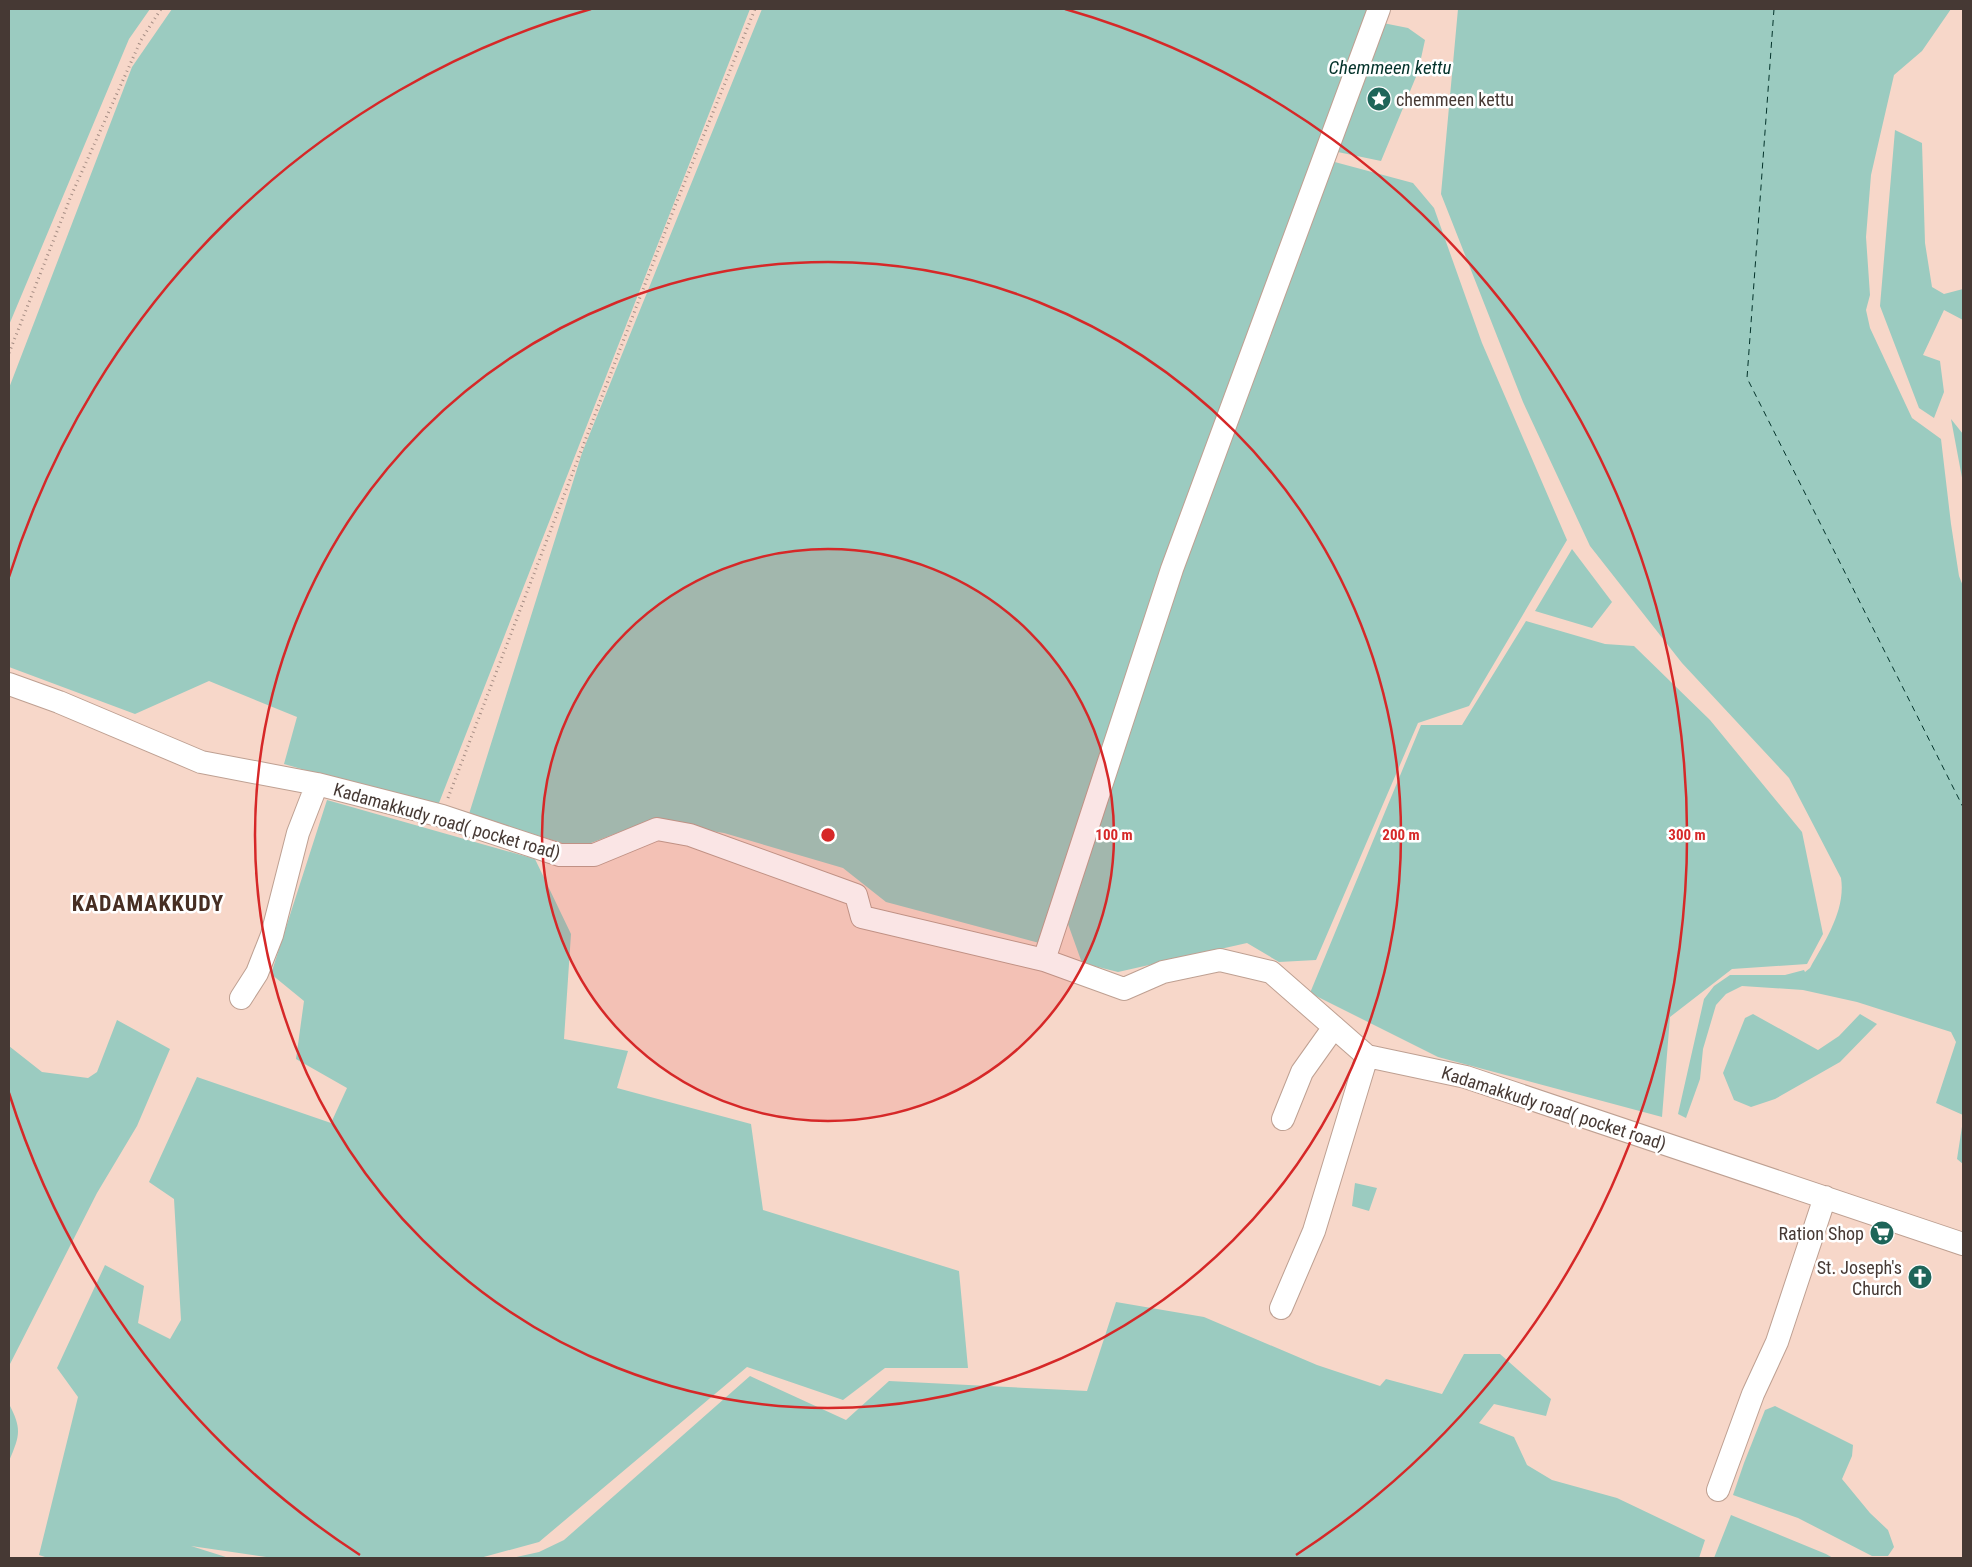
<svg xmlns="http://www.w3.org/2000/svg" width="1972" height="1567" font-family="'Roboto Condensed',sans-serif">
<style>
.water{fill:#9bcbc0}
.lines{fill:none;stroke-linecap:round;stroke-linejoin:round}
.ferry{stroke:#03322a;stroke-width:1;stroke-dasharray:6 5;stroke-linecap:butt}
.minor-casing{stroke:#bea092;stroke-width:24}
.path{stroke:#a58d84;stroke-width:3;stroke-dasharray:1 4;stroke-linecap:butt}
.minor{stroke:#fff;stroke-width:22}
.ring{fill:none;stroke:#d62828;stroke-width:2.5}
.labels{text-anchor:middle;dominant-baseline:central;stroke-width:5;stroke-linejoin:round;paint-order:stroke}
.poi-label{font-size:18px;fill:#463934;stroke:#fff;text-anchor:end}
.street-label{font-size:18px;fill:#463934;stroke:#fff}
.water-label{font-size:19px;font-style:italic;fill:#03322a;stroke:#fff}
.district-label{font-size:22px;font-weight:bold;letter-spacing:1px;fill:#462e23;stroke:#fff}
.centre{fill:#d62828;stroke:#fff;stroke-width:2.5}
.ring-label{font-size:15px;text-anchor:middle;font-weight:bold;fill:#d62828;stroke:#fff;stroke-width:5;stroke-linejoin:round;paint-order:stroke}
</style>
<rect width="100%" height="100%" fill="#f7d7c9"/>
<!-- water -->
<path class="water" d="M9,9H150L129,39L9,325Z
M172,9H750L437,808L284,764L297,717L209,681L135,714L9,667V388L132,67Z
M762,9H1371L1043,944L886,902L843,868L724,833L648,821L578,848L469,814L582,453Z
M1458,9H1951L1922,51L1894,75L1871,175L1866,237L1870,295L1866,310L1870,328L1912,418L1941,439L1951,524L1959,576L1963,586V1115L1936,1103L1956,1042L1951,1032L1857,1002L1803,990L1742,986L1726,994L1716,1005L1703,1049L1700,1079L1686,1118L1678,1114L1704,999L1714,986L1730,975H1785L1804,970L1805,972L1810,968C1825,941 1846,910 1841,878L1789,778L1682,663L1590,546L1523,402L1441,194Z
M1378,22L1408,28L1425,40L1418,72L1381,161L1333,151Z
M1895,130L1922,143L1925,243L1932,287L1944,294L1963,289V320L1944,310L1923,355L1940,361L1944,392L1934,418L1919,408L1880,306Z
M1331,161L1413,183L1434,208L1482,343L1567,540L1469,706L1418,723L1316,960L1279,962L1247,943L1118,972L1082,963L1068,924L1161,614Z
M1951,419L1963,434V483Z
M1572,549L1612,602L1592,628L1535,611Z
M1526,621L1605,644L1634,646L1710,720L1802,832L1823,934L1807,964L1732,969L1670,1017L1662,1117L1438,1057L1310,993L1421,725H1462Z
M327,800L535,859L571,934L564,1039L628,1051L617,1088L751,1124L763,1210L959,1271L968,1368H885L843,1400L747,1367L539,1542L480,1558H273L191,1546L229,1558H48L39,1555L78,1397L57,1368L105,1265L144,1286L138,1323L170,1339L181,1320L174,1199L149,1182L197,1077L331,1123L347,1088L296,1059L304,1001L271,974Z
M1753,1014L1818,1050L1839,1036L1860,1014L1877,1024L1840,1062L1775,1099L1751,1107L1734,1100L1723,1073L1745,1018Z
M117,1020L170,1049L137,1126L97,1193L9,1366V1046L42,1072L88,1078L97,1072Z
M1963,1120V1164L1957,1159Z
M1355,1183L1377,1188L1369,1211L1352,1206Z
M1116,1302L1204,1317L1317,1365L1380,1386L1386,1379L1442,1394L1464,1354H1500L1551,1399L1546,1416L1494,1404L1479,1423L1514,1437L1527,1465L1552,1480L1617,1498L1705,1540L1699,1558H512L539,1552L564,1540L750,1376L846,1420L889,1381L1087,1391Z
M9,1404C22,1429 20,1435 9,1461Z
M1775,1406L1853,1445L1852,1456L1842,1479L1870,1513L1888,1530L1894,1547L1888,1556H1872L1798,1518L1733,1495L1744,1463L1765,1410Z
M1731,1515L1826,1554L1833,1558H1714Z"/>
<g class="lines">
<!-- ferry -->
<path class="ferry" d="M1774,9L1747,378L1963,807"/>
<defs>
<path id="minor" d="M9,684L59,702L201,762L317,784L442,816L560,855H594L657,829L690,835L856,895L862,917L1044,960L1124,989L1163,972L1220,960L1271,972L1367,1056L1466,1077L1963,1244
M1044,960L1172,569L1379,9
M241,998L257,973L272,935L298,833L317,784
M1283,1119L1302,1072L1334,1027
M1281,1308L1314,1231L1367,1056
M1718,1490L1753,1394L1777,1342L1825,1197"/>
</defs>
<!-- minor casing -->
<use href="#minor" class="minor-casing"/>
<!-- path -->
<path class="path" d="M9,353L71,196L141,40L161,9
M448,798L675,206L755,9"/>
<!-- minor -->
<use href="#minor" class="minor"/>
</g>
<!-- distance rings -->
<circle cx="828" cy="835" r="286" fill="#d62828" fill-opacity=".12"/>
<g class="ring">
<circle cx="828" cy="835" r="286"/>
<circle cx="828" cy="835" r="573"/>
<path d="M360 1555A859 859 0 0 1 9 1093M9 577A859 859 0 0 1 591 9M1065 9A859 859 0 0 1 1296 1555"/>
</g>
<!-- icons -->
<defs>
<symbol id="sight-disc" viewBox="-11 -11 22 22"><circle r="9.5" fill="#1e6559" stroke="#fff"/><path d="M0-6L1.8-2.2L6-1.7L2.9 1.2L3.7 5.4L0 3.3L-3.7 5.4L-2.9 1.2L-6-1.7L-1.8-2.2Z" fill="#fff"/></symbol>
<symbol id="supermarket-disc" viewBox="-11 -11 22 22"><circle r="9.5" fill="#1e6559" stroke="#fff"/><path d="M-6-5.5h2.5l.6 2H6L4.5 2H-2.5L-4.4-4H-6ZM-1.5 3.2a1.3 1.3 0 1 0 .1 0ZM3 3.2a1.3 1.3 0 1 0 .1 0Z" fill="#fff"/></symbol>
<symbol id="church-disc" viewBox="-11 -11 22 22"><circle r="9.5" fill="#1e6559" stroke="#fff"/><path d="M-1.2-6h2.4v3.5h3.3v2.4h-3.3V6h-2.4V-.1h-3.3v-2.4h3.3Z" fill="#fff"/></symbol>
</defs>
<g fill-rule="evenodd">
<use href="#sight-disc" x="1365" y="85" width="28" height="28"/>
<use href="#supermarket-disc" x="1868" y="1219" width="28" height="28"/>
<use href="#church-disc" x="1906" y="1263" width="28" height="28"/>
</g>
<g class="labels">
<!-- poi labels -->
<g class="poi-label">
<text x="1396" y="99" text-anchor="start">chemmeen kettu</text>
<text x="1864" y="1233">Ration Shop</text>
<text x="1902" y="1267">St. Joseph's<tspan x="1902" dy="21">Church</tspan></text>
</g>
<!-- street labels -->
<g class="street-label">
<text transform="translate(447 821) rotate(16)">Kadamakkudy road( pocket road)</text>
<text transform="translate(1554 1108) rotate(18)">Kadamakkudy road( pocket road)</text>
</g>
<!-- water labels -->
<g class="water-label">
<text x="1390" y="67">Chemmeen kettu</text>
</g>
<!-- district labels -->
<g class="district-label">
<text x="148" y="903">KADAMAKKUDY</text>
</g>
</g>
<circle cx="828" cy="835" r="8" class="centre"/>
<g class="ring-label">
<text x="1114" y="840">100 m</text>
<text x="1401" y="840">200 m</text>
<text x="1687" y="840">300 m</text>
</g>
<!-- border -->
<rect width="1972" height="1567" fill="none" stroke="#463934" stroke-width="20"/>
</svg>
